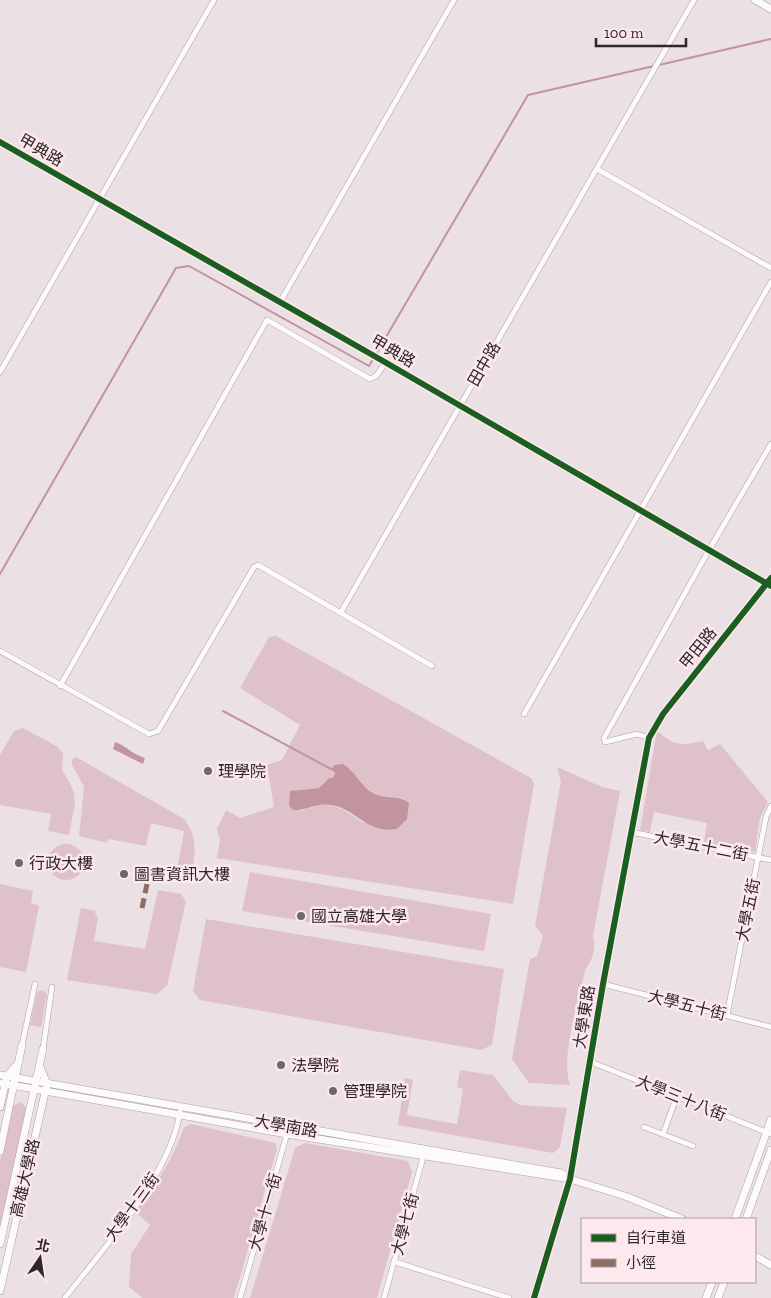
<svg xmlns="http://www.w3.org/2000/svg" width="771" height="1298" font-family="'Zilla Slab','Noto Sans TC',serif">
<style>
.green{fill:#dfc1c9;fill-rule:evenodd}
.water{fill:#c194a0}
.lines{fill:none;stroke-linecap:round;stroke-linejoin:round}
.stream{stroke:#c194a0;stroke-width:2}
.street-casing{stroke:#aaa1a4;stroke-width:6}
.secondary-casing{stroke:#aaa1a4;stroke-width:8}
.street{stroke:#fcfafb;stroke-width:5}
.secondary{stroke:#fcfafb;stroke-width:7}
.quiet{stroke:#8d6e63;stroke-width:5;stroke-dasharray:10 5;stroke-linecap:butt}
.cycleway-casing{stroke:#fde8ed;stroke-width:9}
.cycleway{stroke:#1b5e20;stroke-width:6}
.poi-dot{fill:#71686a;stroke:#fde8ed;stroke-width:2}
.labels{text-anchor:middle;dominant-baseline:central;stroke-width:5;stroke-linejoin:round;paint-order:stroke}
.street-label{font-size:16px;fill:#2f2729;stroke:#fde8ed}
.poi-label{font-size:16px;fill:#2f2729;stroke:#fde8ed;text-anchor:start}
</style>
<rect width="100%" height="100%" fill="#ebe0e3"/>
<!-- green -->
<path class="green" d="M276,636L531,778L534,784L513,904L217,858L220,840L217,829L226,810L240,818L274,807L267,765L282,760L300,725L240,688L269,637ZM350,768C356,777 368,792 379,795C390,798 399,795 409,803L362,822C339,806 329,799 301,811L296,790L319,788L329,778L333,779L335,773Z
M23,728L58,747L63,754L62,769L74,792L75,803L69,835L48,831L51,814L0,805V755L14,731Z
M657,731C675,746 680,746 703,741L708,750L720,744L768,802L760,818L755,852L704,842L707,823L654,812L650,832L640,830Z
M76,757L184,819C198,836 195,853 192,873L177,871L184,831L151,823L146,846L108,839L107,843L79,836L84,787L72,765V760Z
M557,767L602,787L620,791L593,936C596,949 593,959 585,970C579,999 560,1057 570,1085L529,1083L512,1059L530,959L537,956L543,936L535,926L561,781Z
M48 862a18 18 0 1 1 36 0a18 18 0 1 1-36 0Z
M250,872L491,914L484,951L242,911Z
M0,884L33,891L31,903L39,906L26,972L0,967Z
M158,890L181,894L186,901L167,986L157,994L67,980L81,908L96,911L95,916L98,917L94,941L145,949Z
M206,919L504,969L492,1045L481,1050L200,1000L193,991Z
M43,990L47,994L41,1027L30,1025L37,992Z
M460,1070L493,1075L513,1101L520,1105L567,1108L560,1147L553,1153L398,1125L405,1078L413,1080L407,1115L457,1124L463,1089L457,1087Z
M21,1102L26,1107L27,1112L0,1228V1160L13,1106Z
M191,1124L275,1143L277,1149L234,1298H142L129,1287L131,1254L150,1225L135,1212C155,1184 174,1159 184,1127Z
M305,1143L408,1161L412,1172L377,1298H250L295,1148Z"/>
<!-- water -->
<path class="water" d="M115,742C127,746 133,755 145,758L143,764L113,749Z
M343,764C356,771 363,791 378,795C390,799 399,795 409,803L407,819L397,829C366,834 357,809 331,805C317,802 306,811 293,810L289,806L290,791L319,788L329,778H333L335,773L331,769L335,765Z"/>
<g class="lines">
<!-- stream -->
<path class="stream" d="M659,65L771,39
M0,574L176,268L189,266L369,366L528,95L654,66
M223,711L331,769"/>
<defs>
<path id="street" d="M0,142L383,361L771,586
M597,169L771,268
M280,302L454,0
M0,372L214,0
M341,612L694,0
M0,651L149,734L158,731L254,567L258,565L432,666
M60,686L267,320L370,379L376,376L386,362
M524,714L771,282
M649,738L637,734L605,742L604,738L709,550L771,444
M631,832L771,860
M603,984L771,1027
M727,1015L766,817L771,806
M22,1045L35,984
M43,1049L52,987
M591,1062L771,1134
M644,1127L693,1146
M663,1134L677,1096
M395,1262L509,1298
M65,1298C104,1247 170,1176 180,1112
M240,1298L289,1127
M384,1298L424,1154
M534,1298L570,1179L603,984L649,738L663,714L771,578"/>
<path id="secondary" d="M755,0L771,9
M0,1075L561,1173L570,1179L625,1196L682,1219
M0,1083L287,1134L570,1179
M0,1107L7,1076L19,1062
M0,1151L22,1045
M735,1219L771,1120
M746,1219L771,1150
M0,1244L43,1049
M755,1256L771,1265
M0,1291L47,1084L40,1067
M706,1298L712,1282
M718,1298L724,1282"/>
</defs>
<!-- street casing -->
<use href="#street" class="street-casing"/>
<!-- secondary casing -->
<use href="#secondary" class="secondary-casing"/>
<!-- street -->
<use href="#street" class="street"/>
<!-- secondary -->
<use href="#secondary" class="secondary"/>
<!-- quiet -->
<path class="quiet" d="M142,908L147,884"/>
<defs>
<path id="cycleway" d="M0,142L383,361L771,586
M534,1298L570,1179L603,984L649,738L663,714L771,578"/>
</defs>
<!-- cycleway casing -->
<use href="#cycleway" class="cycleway-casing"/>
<!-- cycleway -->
<use href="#cycleway" class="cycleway"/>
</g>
<!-- markers -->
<g class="poi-dot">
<circle cx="208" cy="771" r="5"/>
<circle cx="19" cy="863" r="5"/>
<circle cx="124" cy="874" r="5"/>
<circle cx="301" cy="916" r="5"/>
<circle cx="281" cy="1065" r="5"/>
<circle cx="333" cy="1091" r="5"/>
</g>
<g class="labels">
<!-- street labels -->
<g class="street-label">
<text transform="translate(41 150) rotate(30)">甲典路</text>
<text transform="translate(393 351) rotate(30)">甲典路</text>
<text transform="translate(484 364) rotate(-60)">田中路</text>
<text transform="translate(698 648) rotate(-51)">甲田路</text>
<text transform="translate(701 846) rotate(11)">大學五十二街</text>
<text transform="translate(748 910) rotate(-79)">大學五街</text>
<text transform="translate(687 1005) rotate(14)">大學五十街</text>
<text transform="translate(584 1017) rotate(-81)">大學東路</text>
<text transform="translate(681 1098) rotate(22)">大學三十八街</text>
<text transform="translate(286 1126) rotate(10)">大學南路</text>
<text transform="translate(25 1178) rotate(-77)">高雄大學路</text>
<text transform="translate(132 1207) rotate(-54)">大學十三街</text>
<text transform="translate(265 1212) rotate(-74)">大學十一街</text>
<text transform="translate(405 1224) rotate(-75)">大學七街</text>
</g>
<!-- poi labels -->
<g class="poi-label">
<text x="218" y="771">理學院</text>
<text x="29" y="863">行政大樓</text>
<text x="134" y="874">圖書資訊大樓</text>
<text x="311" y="916">國立高雄大學</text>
<text x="291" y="1065">法學院</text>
<text x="343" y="1091">管理學院</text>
</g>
</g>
<!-- legend -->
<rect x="581" y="1218" width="175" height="65" fill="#fde8ed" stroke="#ab9b9f"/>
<rect x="591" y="1234" width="25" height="8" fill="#1b5e20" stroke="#ab9b9f"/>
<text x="626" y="1243" font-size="15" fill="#2f2729">自行車道</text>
<rect x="591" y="1259" width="25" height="8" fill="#8d6e63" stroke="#ab9b9f"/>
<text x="626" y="1268" font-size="15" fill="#2f2729">小徑</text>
<!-- north arrow -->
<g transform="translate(40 1258) rotate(13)" stroke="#fde8ed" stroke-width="4" paint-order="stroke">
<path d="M0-4L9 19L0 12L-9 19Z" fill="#2f2729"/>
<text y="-8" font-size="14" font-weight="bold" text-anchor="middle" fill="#2f2729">北</text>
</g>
<!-- scale -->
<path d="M596 38v8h90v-8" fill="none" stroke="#2f2729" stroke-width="2.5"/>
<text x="604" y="38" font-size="15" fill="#2f2729" stroke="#fde8ed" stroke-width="4" paint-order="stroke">100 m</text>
</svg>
